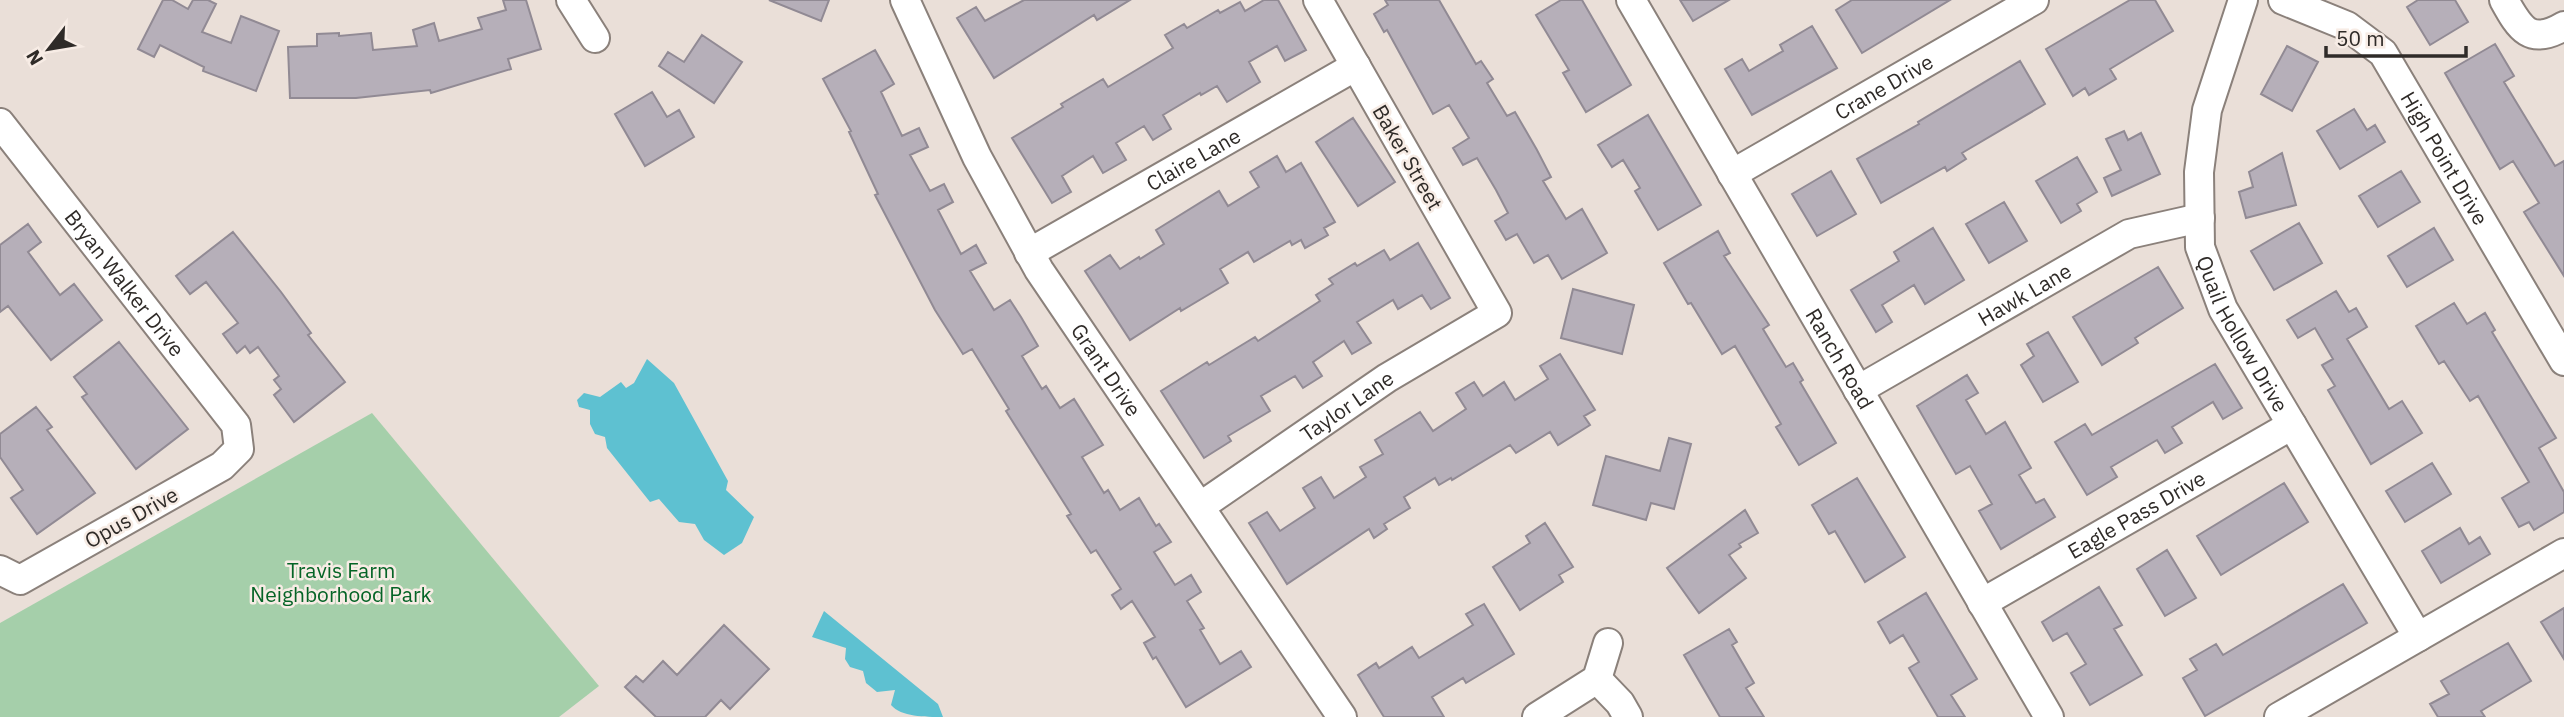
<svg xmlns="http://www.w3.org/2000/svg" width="2564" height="717" font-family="'IBM Plex Sans',sans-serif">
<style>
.green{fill:#a5cfaa}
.water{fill:#5ec1d1}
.building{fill:#b6afb9;stroke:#918a94;stroke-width:2}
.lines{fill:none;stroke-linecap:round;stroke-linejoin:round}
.minor-casing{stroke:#8b817b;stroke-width:32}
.minor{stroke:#fff;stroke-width:28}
.labels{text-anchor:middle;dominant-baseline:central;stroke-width:5;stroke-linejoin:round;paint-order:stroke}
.street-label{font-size:21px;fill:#2f2b28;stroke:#f7ece5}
.park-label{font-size:21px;fill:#056426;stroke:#f7ece5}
</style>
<rect width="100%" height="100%" fill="#eadfd8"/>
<!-- green -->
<path class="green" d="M372,413L599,686L559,717H0V623Z"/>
<!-- water -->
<path class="water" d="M647,359L674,383L728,481L726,490L754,517L742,543L724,555L704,540L695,524L679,522L659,499L650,502L607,448L605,437L595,434L590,424V410L579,407L577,400L584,393L600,397L621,382L626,388L634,383Z
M824,611L938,704L943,717C925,717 901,717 891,705L895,690L877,692L866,683L863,671L850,667L845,659L846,648L812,637Z"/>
<!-- building -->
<path class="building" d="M163,0H172L188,9L193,0H208L216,4L202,32L231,43L241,16L279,31L256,91L203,71L204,67L160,45L154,57L138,49Z
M503,0H526L541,49L508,59L511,69L431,93L430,90L356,98H290L288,47L317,46V34L339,33V36L371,33L373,50L417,46L413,30L434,23L439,41L482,29L478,18L506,10Z
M769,0H829L821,21Z
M1024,0H1130L1097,20L1094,15L994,78L957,18L976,7L985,21Z
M1264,0H1278L1306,50L1285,61L1277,46L1249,62L1260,82L1227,102L1217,86L1201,95L1200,93L1163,115L1171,129L1153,140L1144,126L1116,143L1126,160L1103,173L1093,156L1062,176L1071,192L1052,203L1012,138L1063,107L1061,104L1103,79L1108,87L1173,48L1165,35L1184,24L1187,28L1218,10L1220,13L1240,2L1245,11Z
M1385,0H1439L1476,64L1481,61L1493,79L1487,83L1507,116L1515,112L1537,150L1551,177L1543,181L1566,219L1582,209L1607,253L1562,279L1548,255L1534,263L1517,234L1506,240L1495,221L1508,213L1496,190L1477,158L1463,165L1453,148L1469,138L1449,105L1433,114L1387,30L1384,32L1374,14L1388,5Z
M1561,0H1582L1631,85L1586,112L1563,73L1569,70L1536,15Z
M1680,0H1729L1693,21Z
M1852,0H1950L1862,53L1836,10Z
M2130,0H2155L2173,31L2110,69L2116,79L2089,95L2085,88L2073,96L2046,49Z
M2418,0H2455L2468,22L2430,45L2407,7Z
M1812,26L1837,68L1752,115L1725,69L1742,59L1749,71L1783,51L1780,45Z
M702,35L742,62L714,103L659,66L668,52L684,62Z
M2495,44L2514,76L2504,82L2555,166L2564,161V276L2524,212L2539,203L2513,161L2500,169L2445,73Z
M2287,46L2318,62L2292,111L2261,94Z
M875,50L894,84L881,92L902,136L919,128L928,147L910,155L930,191L944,184L953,202L938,210L961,254L976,245L986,263L970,271L994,310L1010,300L1021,317L1038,346L1022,356L1042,389L1046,386L1060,408L1074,399L1103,445L1082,457L1104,493L1108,490L1120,510L1139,498L1156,526L1159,524L1171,542L1154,552L1175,585L1191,575L1201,592L1187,601L1204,628L1200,630L1220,664L1241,651L1251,667L1186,707L1156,657L1153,659L1144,643L1155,637L1132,601L1121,609L1112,595L1121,589L1096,550L1091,553L1067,516L1071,514L1006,411L1009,409L972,349L963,354L935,310L875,195L878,194L849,132L851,131L823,79Z
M2020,61L2045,104L1962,153L1966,159L1947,171L1945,167L1881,203L1857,159L1919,124L1918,122Z
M652,92L667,117L679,110L694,137L645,166L615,114Z
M2354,109L2367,130L2375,125L2385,142L2340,169L2317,131Z
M1648,115L1701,205L1658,230L1635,191L1640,188L1623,160L1612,167L1598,145Z
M1353,118L1395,182L1358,206L1316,142Z
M2124,131L2128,140L2141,133L2160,174L2112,196L2104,178L2121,170L2106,139Z
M2282,153L2296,205L2246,218L2239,192L2253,187L2249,172Z
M1277,156L1286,172L1301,163L1335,222L1324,228L1328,235L1305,248L1301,240L1292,245L1290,241L1254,262L1248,252L1220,269L1228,283L1181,311L1180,308L1130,340L1085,271L1110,255L1120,269L1139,257L1140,259L1164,244L1156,230L1219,191L1228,206L1259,187L1250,172Z
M2077,157L2097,192L2077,204L2081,211L2061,223L2036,181Z
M1831,171L1856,214L1817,236L1792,194Z
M2401,171L2420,202L2378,227L2359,196Z
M2004,202L2027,241L1989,263L1966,224Z
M2299,223L2322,263L2274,290L2251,251Z
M28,224L41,242L28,252L60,295L74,284L102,320L51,360L8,306L0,312V245Z
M1933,228L1964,280L1925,304L1914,285L1882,305L1892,322L1876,332L1851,290L1899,261L1894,252Z
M2434,228L2453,260L2407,287L2388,256Z
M1718,231L1730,253L1724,256L1769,325L1763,329L1786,367L1793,363L1803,380L1800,382L1836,443L1799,465L1776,427L1781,424L1735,346L1722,354L1691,303L1688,304L1664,263Z
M233,232L281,292L311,333L308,335L345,382L294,422L274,395L281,389L274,380L279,376L258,347L250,353L245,346L237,353L223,334L238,323L206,282L190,294L176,276Z
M1418,243L1450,298L1431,309L1422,295L1398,309L1393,300L1357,322L1371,343L1352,354L1344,341L1313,362L1322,376L1303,388L1295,376L1261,396L1270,411L1228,436L1231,441L1204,458L1161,391L1207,362L1209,365L1255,337L1258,341L1320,301L1316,295L1333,284L1329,279L1355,263L1357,266L1384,250L1390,260Z
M2158,267L2183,308L2135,338L2138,343L2102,365L2073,317Z
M1573,289L1634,305L1622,354L1561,338Z
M2336,291L2349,312L2356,308L2367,327L2347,339L2389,409L2402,401L2422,433L2371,464L2328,390L2335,386L2322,365L2333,359L2315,328L2298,338L2287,320Z
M2454,303L2467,324L2485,313L2495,330L2492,332L2556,438L2539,448L2564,492V512L2534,530L2529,522L2519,527L2502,498L2529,482L2478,396L2470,401L2444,361L2439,364L2416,326Z
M2048,332L2078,382L2043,402L2021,365L2034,356L2027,344Z
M119,342L188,429L136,469L82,397L87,394L74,377Z
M1560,354L1595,410L1584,416L1590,425L1558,445L1550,432L1516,453L1510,445L1452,480L1451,478L1439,485L1435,478L1404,497L1410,508L1384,524L1387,529L1374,538L1369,529L1287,584L1249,523L1267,512L1280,531L1315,508L1303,488L1321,477L1334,498L1366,477L1360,467L1383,454L1375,440L1420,412L1433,431L1466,409L1456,393L1474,382L1483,396L1504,382L1515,400L1548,379L1540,366Z
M2215,364L2242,408L2223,419L2213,402L2172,427L2182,443L2165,453L2157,440L2111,467L2117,477L2087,495L2055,442L2085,424L2092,435Z
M1967,375L1978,393L1966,400L1986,434L2005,422L2031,468L2019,475L2036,503L2044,499L2055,517L2001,549L1979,511L1992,504L1970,466L1956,474L1917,406Z
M36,407L52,427L47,430L95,493L37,534L11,498L23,490L0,457V434Z
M1669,438L1691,444L1674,509L1651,503L1646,520L1593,505L1606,456L1660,471Z
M2432,463L2451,494L2405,522L2386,491Z
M1857,478L1905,557L1865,582L1835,531L1829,534L1812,505Z
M2284,483L2308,522L2221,575L2197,536Z
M1745,510L1758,533L1739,544L1741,547L1729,555L1746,578L1699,613L1667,568Z
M1545,523L1573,567L1559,575L1563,582L1520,610L1493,567L1530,543L1526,536Z
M2460,528L2469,544L2480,537L2490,554L2441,583L2422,551Z
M2167,550L2196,598L2165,616L2137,569Z
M2343,584L2367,623L2205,716L2183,678L2197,670L2190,659L2216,644L2223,655Z
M2099,587L2122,625L2114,629L2142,675L2090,705L2071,673L2086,664L2067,633L2053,641L2042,622Z
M1926,593L1977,679L1951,695L1965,717H1938L1909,668L1919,662L1903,635L1890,643L1878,622Z
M1484,604L1514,654L1466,683L1463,678L1432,697L1444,717H1384L1358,675L1376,663L1379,668L1412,647L1419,658L1473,625L1466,614Z
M2564,608V659L2541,622Z
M724,625L769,669L730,709L721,700L705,717H656L625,687L636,676L643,682L663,661L677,675Z
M1729,629L1737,642L1732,645L1754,683L1746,688L1764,717H1720L1684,655Z
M2508,643L2531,681L2481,711L2485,717H2438L2430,704L2449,694L2441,681Z"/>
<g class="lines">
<defs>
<g id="minor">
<path d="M571,0L595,38"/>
<path id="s1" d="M905,0L977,157L1039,270L1342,717"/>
<path id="s2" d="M1631,0L2049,717"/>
<path id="s3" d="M2243,0L2207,110L2199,172L2200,247L2223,309L2418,637"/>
<path id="s4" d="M2283,0L2347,26L2383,53L2564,361"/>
<path d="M2504,0C2520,29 2530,46 2564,26"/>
<path id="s5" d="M0,123L236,425L239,449L222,466L20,580L0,570"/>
<path id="s6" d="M1732,174L2034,0"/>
<path id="s7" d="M1029,253L1356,66"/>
<path id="s8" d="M1858,390L2129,234L2200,218"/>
<path id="s9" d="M1201,506L1387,378L1497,313L1318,0"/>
<path id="s10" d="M1982,603L2292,425"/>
<path d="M1597,679L1620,703L1628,717"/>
<path d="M1537,717L1597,679L1608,643"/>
<path d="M2279,717L2564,553"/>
</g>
</defs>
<!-- minor casing -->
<use href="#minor" class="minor-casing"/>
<!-- minor -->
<use href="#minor" class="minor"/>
</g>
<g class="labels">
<!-- street labels -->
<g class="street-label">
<text stroke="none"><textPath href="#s6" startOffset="175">Crane Drive</textPath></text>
<text transform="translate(1408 157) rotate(60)">Baker Street</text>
<text stroke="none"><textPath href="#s4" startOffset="236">High Point Drive</textPath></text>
<text stroke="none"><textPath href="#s7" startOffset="189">Claire Lane</textPath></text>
<text stroke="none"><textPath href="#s5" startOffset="203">Bryan Walker Drive</textPath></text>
<text stroke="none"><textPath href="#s8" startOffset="192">Hawk Lane</textPath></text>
<text stroke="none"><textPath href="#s3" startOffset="350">Quail Hollow Drive</textPath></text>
<text stroke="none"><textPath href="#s2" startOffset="415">Ranch Road</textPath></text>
<text stroke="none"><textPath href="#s1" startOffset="422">Grant Drive</textPath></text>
<text stroke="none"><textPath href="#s9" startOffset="177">Taylor Lane</textPath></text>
<text stroke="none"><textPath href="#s10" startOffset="178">Eagle Pass Drive</textPath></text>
<text transform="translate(131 517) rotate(-29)">Opus Drive</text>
</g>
<!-- park labels -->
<g class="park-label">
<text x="341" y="570">Travis Farm<tspan x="341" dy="24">Neighborhood Park</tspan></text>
</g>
</g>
<!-- north arrow -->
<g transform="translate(49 49) rotate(239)" stroke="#f7ece5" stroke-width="5" paint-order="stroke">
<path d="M0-5L12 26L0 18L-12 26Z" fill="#2f2b28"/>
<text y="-10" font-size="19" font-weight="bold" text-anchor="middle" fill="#2f2b28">N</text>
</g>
<!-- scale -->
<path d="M2326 46v10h140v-10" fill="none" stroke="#2f2b28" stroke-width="3.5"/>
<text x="2336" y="46" font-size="21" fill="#2f2b28" stroke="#f7ece5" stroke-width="5" paint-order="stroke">50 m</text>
</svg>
